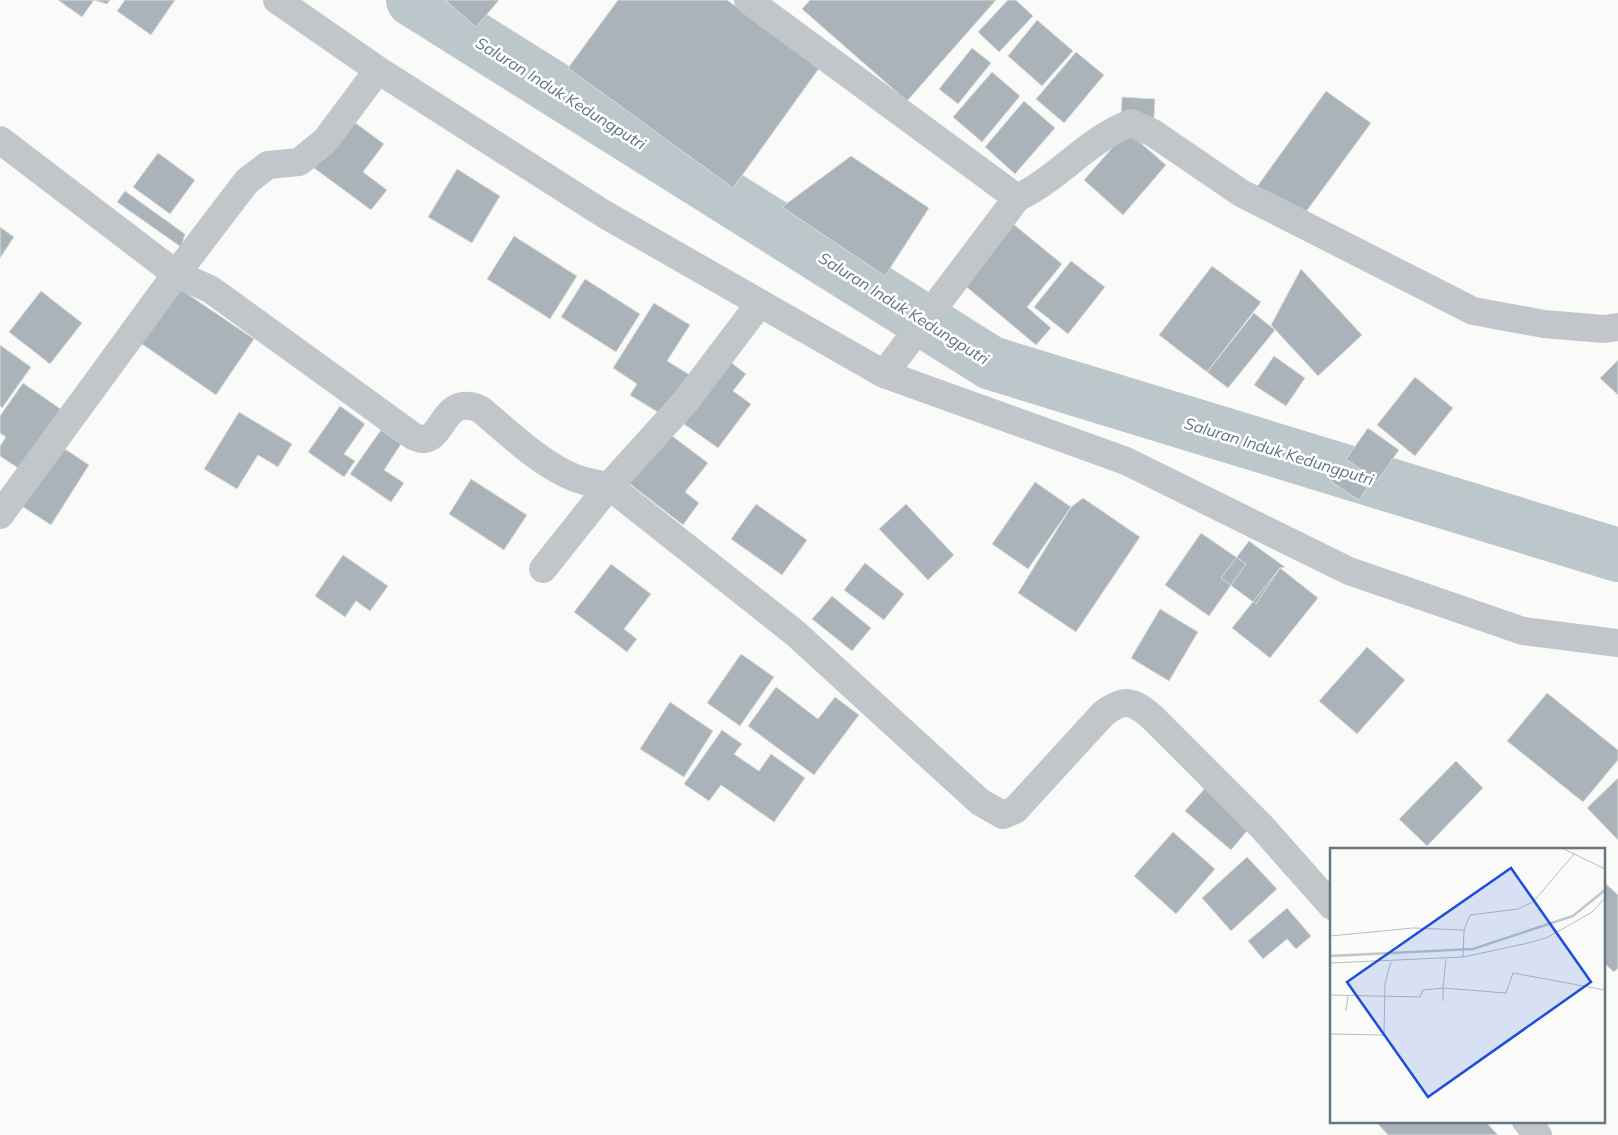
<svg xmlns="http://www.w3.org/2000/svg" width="1618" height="1135" font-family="Mulish,sans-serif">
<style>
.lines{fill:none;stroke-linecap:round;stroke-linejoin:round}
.river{stroke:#bbc7cb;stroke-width:54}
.building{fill:#aab3b9;stroke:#dcdcda}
.minor{stroke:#c1c6ca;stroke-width:28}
.labels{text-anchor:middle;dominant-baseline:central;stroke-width:5;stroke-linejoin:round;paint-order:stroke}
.water-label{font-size:16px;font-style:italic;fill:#60757c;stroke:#fff}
.inset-river{fill:none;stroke:#bbc7cb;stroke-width:2.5}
.inset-road{fill:none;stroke:#b6bdc2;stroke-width:1}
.view{fill:#1d4ed8;fill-opacity:0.15;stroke:#1d4ed8;stroke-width:2.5}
.inset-edge{fill:none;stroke:#667682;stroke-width:2.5}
</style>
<rect width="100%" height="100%" fill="#fafaf8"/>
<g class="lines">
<!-- river -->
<path class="river" d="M413,0L991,363L1618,555"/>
</g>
<!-- building -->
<path class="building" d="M58,0H110L107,4L94,0L82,17Z
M125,0H175L151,35L117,11Z
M445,0H499L476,27Z
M618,0H727L820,67L733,188L568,68Z
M810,0H996L907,101L802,9Z
M1008,0H1016L1033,16L999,52L978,32Z
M1037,20L1073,51L1042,86L1008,56Z
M972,48L991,63L958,104L939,89Z
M1076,52L1104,75L1064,123L1036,99Z
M992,72L1020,96L982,142L953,117Z
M1326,91L1371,123L1300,220L1256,188Z
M1122,97L1155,99L1153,133L1121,118Z
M1024,101L1055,128L1015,174L985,147Z
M350,119L384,144L363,172L387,190L371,210L314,168Z
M1127,131L1166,165L1123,215L1084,180Z
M158,153L195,180L170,214L133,187Z
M851,156L929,208L885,276L782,207Z
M457,169L500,196L472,243L428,217Z
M125,191L185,234L181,247L117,202Z
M1012,223L1062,264L1027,307L1051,328L1036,345L963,284Z
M0,227L14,237L0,258Z
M514,236L577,276L550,319L487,279Z
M1071,261L1105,287L1068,334L1034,307Z
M1212,266L1261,302L1207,372L1159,335Z
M1301,269L1362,335L1318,376L1271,325Z
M585,279L640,314L616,352L561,317Z
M177,287L254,339L216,395L139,342Z
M41,291L82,323L50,364L9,332Z
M654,303L690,325L667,361L690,375L664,416L630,395L637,384L613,368Z
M1254,313L1275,330L1228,388L1207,372Z
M0,345L31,367L2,408L0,406Z
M1274,356L1305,378L1286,406L1254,385Z
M1618,360V395L1600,378Z
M729,361L746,374L733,391L751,404L718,448L684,424Z
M1415,377L1453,408L1415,456L1377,425Z
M23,383L62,410L21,470L0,456V446L6,437L0,433V416Z
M340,406L365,424L344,454L355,461L344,477L308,452Z
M239,412L292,444L278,467L258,455L237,489L204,469Z
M1368,428L1399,450L1377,481L1346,459Z
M663,429L708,463L685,492L699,503L683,525L625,480Z
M381,430L401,444L384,470L404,483L391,502L350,474Z
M59,445L89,465L51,525L20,505Z
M1339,470L1367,488L1359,500L1331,482Z
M471,479L527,515L504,550L449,514Z
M1035,482L1071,507L1028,569L992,544Z
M1083,498L1140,537L1076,632L1018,593L1071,507Z
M756,504L807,540L782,575L731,539Z
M906,504L954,555L928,580L879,529Z
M1201,533L1246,564L1209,616L1165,585Z
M1249,541L1285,567L1280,568L1256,604L1221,578Z
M343,555L388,586L370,611L356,601L345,617L315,596Z
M865,563L904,594L884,620L844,590Z
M611,564L651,594L624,629L637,639L627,652L574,612Z
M1280,568L1318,598L1270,658L1232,628Z
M832,596L871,628L852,651L812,619Z
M1160,609L1198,632L1169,681L1131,658Z
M1367,647L1405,680L1357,734L1319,701Z
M741,654L774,677L740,726L707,703Z
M776,687L818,719L835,697L859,715L814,775L748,726Z
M1547,693L1618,750V760L1583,802L1507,741Z
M670,702L713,731L684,777L640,749Z
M722,730L742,744L734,754L759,771L771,754L805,778L774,822L721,785L709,801L684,784Z
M1456,761L1483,788L1427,846L1399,819Z
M1618,778V840L1587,808Z
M1206,787L1251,826L1231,850L1185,811Z
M1173,832L1215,869L1176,914L1134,876Z
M1247,857L1277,889L1231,931L1202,898Z
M1604,882L1618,895V968L1614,972L1604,963Z
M1287,908L1311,936L1296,949L1287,939L1263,959L1248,941Z
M1381,1121H1485L1498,1135H1388L1378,1124Z"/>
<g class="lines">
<!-- minor -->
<path class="minor" d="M277,0L378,70L604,214L884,374L1126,461L1349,571L1523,631L1618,643
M748,0L1017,198C1058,179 1088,139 1131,123L1153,133L1241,193L1473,311L1544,324L1604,329L1618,327
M0,140L176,274L210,289L413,436C445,453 438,391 480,409C509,433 540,464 575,478C585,482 598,484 609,486L543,569
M760,303L685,402L609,486L795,633L980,802L1003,815L1015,810L1103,714C1124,698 1132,700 1152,717L1262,827L1332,906
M884,374L1017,198
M0,515L176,274L247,181L268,165L299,162L325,141L378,70
M1526,1121L1538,1135"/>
</g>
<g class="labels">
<!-- water labels -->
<g class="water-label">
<text transform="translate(561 93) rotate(32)">Saluran Induk Kedungputri</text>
<text transform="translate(904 308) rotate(32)">Saluran Induk Kedungputri</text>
<text transform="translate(1279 451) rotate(17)">Saluran Induk Kedungputri</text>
</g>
</g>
<!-- overview -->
<g transform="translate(1330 848)">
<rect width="275" height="275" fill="#fafaf8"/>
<path class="inset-river" d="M0,108L143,101L243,68L275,42"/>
<path class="inset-road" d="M234,1L275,21M0,88L83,80L134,82L140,67L188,61L203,54L244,6M275,107V158M133,109L134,82M116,111L113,140L176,145L183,125L275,142M0,115L133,109L194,96L216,90L236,79L262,64L275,50M0,147L90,149L93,142L113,140V153M16,163L18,148M0,186L54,187L55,135L61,114"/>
<path class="view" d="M181,20L261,134L98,249L17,134Z"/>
<rect width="275" height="275" class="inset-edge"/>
</g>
</svg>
